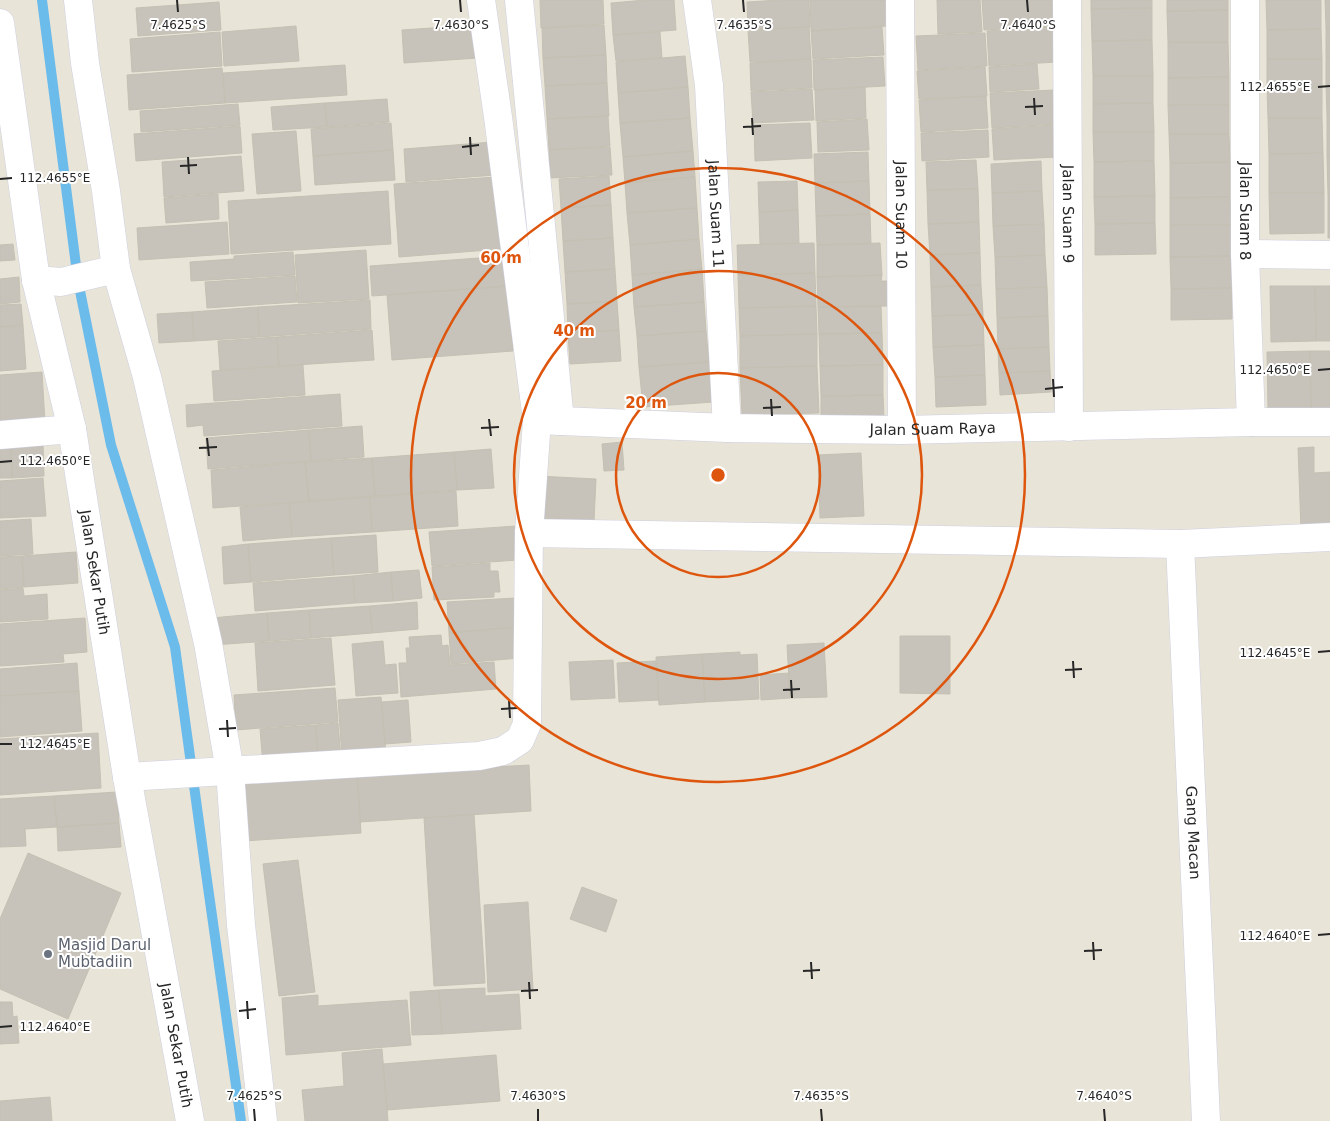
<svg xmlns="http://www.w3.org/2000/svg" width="1330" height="1121" font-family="'DejaVu Sans',sans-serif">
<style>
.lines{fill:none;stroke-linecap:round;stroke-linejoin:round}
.stream{stroke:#6bbbeb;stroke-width:10}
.building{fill:#c7c3bb;stroke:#c4c0b2}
.minor-casing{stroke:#cdcfe0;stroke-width:29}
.tertiary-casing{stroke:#cdcfe0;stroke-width:29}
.minor{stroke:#fff;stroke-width:28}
.tertiary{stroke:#fff;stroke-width:28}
.ticks{fill:none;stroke:#272727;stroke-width:2}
.ring{fill:none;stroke:#de560d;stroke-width:2.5}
.worship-dot{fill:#6b7280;stroke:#fff;stroke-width:2}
.labels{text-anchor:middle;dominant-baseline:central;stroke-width:4;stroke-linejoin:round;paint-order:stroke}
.street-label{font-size:15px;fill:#272727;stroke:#fff}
.worship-label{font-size:15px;fill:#5b616d;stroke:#fff;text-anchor:start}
.ticks-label{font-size:12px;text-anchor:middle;fill:#272727;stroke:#fff;stroke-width:4;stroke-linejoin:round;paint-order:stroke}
.centre{fill:#de560d;stroke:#fff;stroke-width:2.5}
.ring-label{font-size:15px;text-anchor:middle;font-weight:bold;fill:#de560d;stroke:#fff;stroke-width:4;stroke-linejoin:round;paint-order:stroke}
</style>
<rect width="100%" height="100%" fill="#e9e4d8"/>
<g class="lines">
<!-- stream -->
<path class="stream" d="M42,0L78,281L111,445L175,647L205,866L241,1121"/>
</g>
<!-- building -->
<path class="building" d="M540,0H603L604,24L541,28Z
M645,0H674L676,30L613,35L611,3Z
M779,0H809L810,27L748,30L747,2Z
M810,0H886L887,26L811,31Z
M937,0H980L982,32L938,34Z
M982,0H1055L1056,26L984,30Z
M1091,0H1152V8L1091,9Z
M1167,0H1228V10L1167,11Z
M1266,0H1321V29L1267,30Z
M1325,0H1330V28H1326Z
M219,2L221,30L138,36L136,8Z
M1152,8V40L1092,41L1091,9Z
M1228,10V42H1168L1167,11Z
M476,25L478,58L404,63L402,30Z
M604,25L606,55L543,58L542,28Z
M296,26L299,61L224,66L222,32Z
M809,27L811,59L750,62L748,30Z
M882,27L884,55L813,59L811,31Z
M1055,27L1057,62L989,66L987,31Z
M1326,28H1330V57H1326Z
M1321,29L1322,59H1267V30Z
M220,32L222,66L132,72L130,39Z
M660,32L662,58L616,61L613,35Z
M985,33L987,66L918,70L916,36Z
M1152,40L1153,76H1093L1092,41Z
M1168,42H1228L1229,77L1168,78Z
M606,55L607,83L545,86L543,58Z
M685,56L688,87L618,93L616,62Z
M883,57L885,86L814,90L813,60Z
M1326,57H1330V84H1326Z
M811,59L812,88L751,91L750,63Z
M1267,59H1322V87L1267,88Z
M1037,64L1039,89L990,92L989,67Z
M345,65L347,95L225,103L223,73Z
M985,67L987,96L919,99L917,71Z
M222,68L225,103L129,110L127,75Z
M1093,76H1153V103L1093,104Z
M1229,77V105H1168V78Z
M607,83L609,116L547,119L545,86Z
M1326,84H1330V115L1327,116Z
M688,87L690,118L620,123L618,93Z
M865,87L866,118L816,121L815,90Z
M1322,87V118H1268L1267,88Z
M812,89L814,120L753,123L751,92Z
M1054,90L1056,124L992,128L990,93Z
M986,96L988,128L921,132L919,100Z
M387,99L389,122L327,127L325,103Z
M325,103L327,127L273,130L271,107Z
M1153,103L1154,132H1093V104Z
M238,104L240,125L141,132L140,111Z
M1168,105H1229V134H1169Z
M1330,115V156H1327V116Z
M608,116L610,146L549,150L547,119Z
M690,118L693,151L623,157L620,123Z
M1268,118H1322L1323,153L1269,154Z
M867,119L869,150L818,152L817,122Z
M391,123L393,150L313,156L311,129Z
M810,123L812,158L755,161L754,125Z
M1055,125L1057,157L994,160L992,129Z
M240,126L242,153L136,161L134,134Z
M988,130L989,157L922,161L921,133Z
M296,131L301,191L257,194L252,134Z
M1093,132H1154V161L1094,162Z
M1169,134H1229L1230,162L1170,163Z
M493,142L495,175L406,182L404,149Z
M610,147L612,175L550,178L549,150Z
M393,150L395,180L315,185L313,156Z
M693,151L695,177L625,183L623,157Z
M868,152L869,181L815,183L814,154Z
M1323,153L1324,193H1269V154Z
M241,156L244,191L164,197L162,162Z
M1327,156H1330V196H1328Z
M976,160L978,189L927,190L926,162Z
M1041,161L1042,191L992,193L991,164Z
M1154,161L1155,196L1094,197V162Z
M1230,162V197L1170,198V163Z
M609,176L611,205L561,208L559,179Z
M496,177L501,249L399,257L394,184Z
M695,177L697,208L627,213L625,183Z
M797,181L798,210L759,212L758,182Z
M869,181L870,214L816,216L815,183Z
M978,189L979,222L928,224L927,190Z
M388,191L391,244L231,254L228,201Z
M1042,191L1044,224L993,226L992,193Z
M1269,193H1324V233L1270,234Z
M218,194L219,219L166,223L164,198Z
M1155,196V223L1095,224L1094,197Z
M1328,196H1330V238H1328Z
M1230,197L1231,225H1170V198Z
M611,205L613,238L563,241L561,208Z
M697,208L699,239L630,245L627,213Z
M798,210L799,243L760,244L759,212Z
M870,214L871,244L817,245L816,216Z
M227,222L229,254L139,260L137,228Z
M979,222L980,253L930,255L928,224Z
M1155,223L1156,254L1095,255V224Z
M1044,224L1045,255L995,257L993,226Z
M1170,225H1231V256L1170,257Z
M613,238L615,269L565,272L563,241Z
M699,239L702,269L632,275L630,245Z
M814,243L815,273L738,275L737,245Z
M880,243L882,275L817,277V245Z
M13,244L15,260L0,261V245Z
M366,250L369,299L298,303L295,255Z
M293,252L295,275L191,281L190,262L234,259V256Z
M980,253L981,285L931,287L930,255Z
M1045,255L1047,287L996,289L995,257Z
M506,256L508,286L372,296L370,266Z
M1231,256L1232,288L1171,289L1170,257Z
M615,269L617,301L567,304L565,272Z
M702,269L704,302L634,307L632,275Z
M815,273L816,306L739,308L738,275Z
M882,275L881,281H888V306L818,307L817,277Z
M295,276L297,302L207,308L205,282Z
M19,277L20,302L0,304V279Z
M981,285L983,314L932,316L931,287Z
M508,286L513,351L392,360L387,295Z
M1270,286H1315L1316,341L1271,342Z
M1315,286H1330V341H1316Z
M1047,287L1048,316L997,318L996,289Z
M1232,288V319L1171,320V289Z
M370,300L371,329L259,337L258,307Z
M617,301L619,330L568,333L567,304Z
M704,302L706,331L637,336L634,307Z
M21,304L23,325L0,327V305Z
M816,306L817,334L740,336L739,308Z
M881,306L882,333L819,334L818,307Z
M258,307L259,337L194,341L192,312Z
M192,312L194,341L159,343L157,314Z
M983,314L984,345L933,347L932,316Z
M1048,316L1049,347L998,349L997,318Z
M23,325L26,369L0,371V327Z
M372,330L374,360L279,366L277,337Z
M619,330L621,361L570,364L568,333Z
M706,331L709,362L639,367L637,336Z
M882,333L883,365L820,366L819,334Z
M817,334V366L740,368V336Z
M277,337L279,366L220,370L218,341Z
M984,345L985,375L935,377L933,347Z
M1049,347L1050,371L999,373L998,349Z
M1310,351H1330V409L1311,410Z
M1310,351L1311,410H1268L1267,352Z
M709,362L713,402L643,407L639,367Z
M303,365L305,395L214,401L212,371Z
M883,365V395L821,396L820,366Z
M817,366L819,413L742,415L740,368Z
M1050,371L1051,392L1000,395L999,373Z
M42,372L45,423L0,427V375Z
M985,375L986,405L936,407L935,377Z
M340,394L342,426L204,436L203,425L187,427L186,405Z
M883,395L884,418L821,420V396Z
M362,426L364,457L311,461L309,430Z
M309,430L311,461L208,469L206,438Z
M622,442L624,470L604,471L602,444Z
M43,443L44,476L12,478L11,446Z
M0,446H11L12,478H0Z
M1314,447V473L1330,472V528L1301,530L1298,448Z
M491,449L494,488L457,490L454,452Z
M454,452L457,490L375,496L372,458Z
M861,453L864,516L820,518L818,455Z
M372,458L375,496L309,501L305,462Z
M305,462L309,501L213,508L211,470Z
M537,476L596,479L594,521L535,518Z
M43,478L46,516L0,518V481Z
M456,491L458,526L372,532L370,497Z
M370,497L372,532L292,537L289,503Z
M289,503L292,537L243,541L240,507Z
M31,519L33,554L0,556V521Z
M516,526L518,560L432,566L429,532Z
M376,535L378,572L334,575L331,538Z
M331,538L334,575L251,582L248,544Z
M248,544L251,582L224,584L222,547Z
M76,552L78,583L24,587L22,556Z
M22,556L24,587L0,589V557Z
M490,563V571H498L500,592H494V597L434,600L432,567Z
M419,570L422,598L393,601L391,572Z
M391,572L393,601L355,603L353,576Z
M353,576L355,603L255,611L253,583Z
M23,588L24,596L47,594L48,619L0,622V590Z
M515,598L517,627L449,633L447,602Z
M417,602L418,629L372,633L370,606Z
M370,606L372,633L311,638L309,610Z
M309,610L311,638L269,641L267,613Z
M267,613L269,641L213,645L211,618Z
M85,618L87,652L63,654L64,662L0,666V624Z
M517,627L520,658L451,664L449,633Z
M441,635L442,646L448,645L450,665L494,662L496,689L401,697L399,663H407L406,648H410L409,637Z
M900,636H950V694L900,693Z
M331,638L335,685L258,691L255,643Z
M383,641L385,665L396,664L398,693L356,696L352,644Z
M824,643L827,697L790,698L787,645Z
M740,652V655L757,654L759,699L705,702L702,654Z
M702,654L705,702L659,705L656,657Z
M613,660L615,698L571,700L569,662Z
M656,661L659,700L619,702L617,663Z
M77,663L79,691L0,696V669Z
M789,673L790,698L761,700L760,675Z
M335,688L338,722L236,730L234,695Z
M79,691L82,731L0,737V696Z
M381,697L386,754L342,757L338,700Z
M408,700L411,742L385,744L382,702Z
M338,723L341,759L318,761L316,725Z
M316,725L318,761L263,765L260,729Z
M98,733L101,788L0,795V739Z
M529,765L531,811L360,822L357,775Z
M357,769L361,833L244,841L240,777Z
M117,792L119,823L57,827L54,796Z
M54,796L57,827L25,829L26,846L0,847V799Z
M474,814L485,983L434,986L424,818Z
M119,823L121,847L58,851L57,827Z
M28,853L121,893L68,1019L0,989V919Z
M298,860L315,992L279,996L263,864Z
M582,887L617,900L606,932L570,919Z
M528,902L533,989L488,992L484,905Z
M485,988V996L519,994L521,1029L442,1034L439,990Z
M439,990L442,1034L412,1035L410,992Z
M318,995V1006L407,1000L411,1045L286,1055L282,998Z
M0,1002H12L13,1017L17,1016L19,1043L0,1044Z
M382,1049L388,1121H305L302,1090L344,1086L342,1053Z
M496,1055L500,1101L387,1110L383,1064Z
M50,1097L52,1121H0V1101Z"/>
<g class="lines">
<defs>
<g id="minor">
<path d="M78,0L85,63L106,191L116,269L147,377L208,643L230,771L241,925L263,1121"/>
<path d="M519,0L560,421"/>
<path id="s1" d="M697,0L709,85L727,428"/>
<path id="s2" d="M900,0L902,430"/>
<path id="s3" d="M1067,0L1069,427"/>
<path id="s4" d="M1245,0V254L1251,422"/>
<path d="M1245,254L1330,255"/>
<path d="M36,280L61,282L116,269"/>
<path id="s5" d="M537,420L727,428L902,430L1251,422H1330"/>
<path d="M0,435L72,429"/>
<path d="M529,533L1180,544L1330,537"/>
<path id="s6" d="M1180,544L1206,1121"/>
<path d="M127,777L479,756L503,751L520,740L527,724L529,533L537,420L498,117L481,0"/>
</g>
<g id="tertiary">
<path id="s7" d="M0,23L36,280L72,429L127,777L190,1121"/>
</g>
</defs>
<!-- minor casing -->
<use href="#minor" class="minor-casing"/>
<!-- tertiary casing -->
<use href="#tertiary" class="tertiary-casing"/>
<!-- minor -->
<use href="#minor" class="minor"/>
<!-- tertiary -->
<use href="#tertiary" class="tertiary"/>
</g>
<!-- ticks -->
<path class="ticks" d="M177,0L178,12M460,0L461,12M743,0L744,12M1027,0L1028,12M1318,87L1330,86M1034,98L1035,115M1025,107L1043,106M752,118L753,135M743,127L761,126M470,137L471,155M462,147L479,145M188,157L189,174M180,166L197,165M0,179L12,178M1318,370L1330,369M1053,379L1054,397M1045,389L1063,387M771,399L772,416M763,408L781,407M489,419L491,436M481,428L499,427M207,438L209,456M199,448L217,447M0,462L12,461M1318,652L1330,651M1073,661L1074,678M1065,670L1082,669M791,680L792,698M783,690L800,689M509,700L510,718M501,709L518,708M227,720L228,737M219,729L236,728M0,744H12M1318,935L1330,934M1093,942L1094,960M1084,951L1102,950M811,962L812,979M803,971L820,970M529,982L530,999M521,991L538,990M247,1001L248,1019M239,1011L256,1009M0,1027L12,1026M254,1109L255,1121M538,1109V1121M821,1109L822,1121M1104,1109L1105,1121"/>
<!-- distance rings -->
<g class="ring">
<circle cx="718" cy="475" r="102"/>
<circle cx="718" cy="475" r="204"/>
<circle cx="718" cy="475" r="307"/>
</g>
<!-- markers -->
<circle class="worship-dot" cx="48" cy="954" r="5"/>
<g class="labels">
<!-- street labels -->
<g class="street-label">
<text stroke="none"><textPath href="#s4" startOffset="211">Jalan Suam 8</textPath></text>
<text stroke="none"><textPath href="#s1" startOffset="215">Jalan Suam 11</textPath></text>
<text stroke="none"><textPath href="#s3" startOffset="214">Jalan Suam 9</textPath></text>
<text stroke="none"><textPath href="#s2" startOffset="215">Jalan Suam 10</textPath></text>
<text stroke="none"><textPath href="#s5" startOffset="396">Jalan Suam Raya</textPath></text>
<text stroke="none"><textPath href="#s7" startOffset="558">Jalan Sekar Putih</textPath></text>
<text stroke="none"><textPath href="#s6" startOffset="289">Gang Macan</textPath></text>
<text stroke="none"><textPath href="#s7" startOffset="1038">Jalan Sekar Putih</textPath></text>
</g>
<!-- worship labels -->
<g class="worship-label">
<text x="58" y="945">Masjid Darul<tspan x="58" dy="17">Mubtadiin</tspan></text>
</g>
</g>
<g class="ticks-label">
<text x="178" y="29">7.4625°S</text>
<text x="461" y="29">7.4630°S</text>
<text x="744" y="29">7.4635°S</text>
<text x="1028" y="29">7.4640°S</text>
<text x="1275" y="91">112.4655°E</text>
<text x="55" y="182">112.4655°E</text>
<text x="1275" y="374">112.4650°E</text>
<text x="55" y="465">112.4650°E</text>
<text x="1275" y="657">112.4645°E</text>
<text x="55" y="748">112.4645°E</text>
<text x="1275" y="940">112.4640°E</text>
<text x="55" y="1031">112.4640°E</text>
<text x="254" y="1100">7.4625°S</text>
<text x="538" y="1100">7.4630°S</text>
<text x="821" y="1100">7.4635°S</text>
<text x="1104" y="1100">7.4640°S</text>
</g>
<circle cx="718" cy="475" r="8" class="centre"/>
<g class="ring-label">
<text x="501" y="263">60 m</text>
<text x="574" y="336">40 m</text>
<text x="646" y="408">20 m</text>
</g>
</svg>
